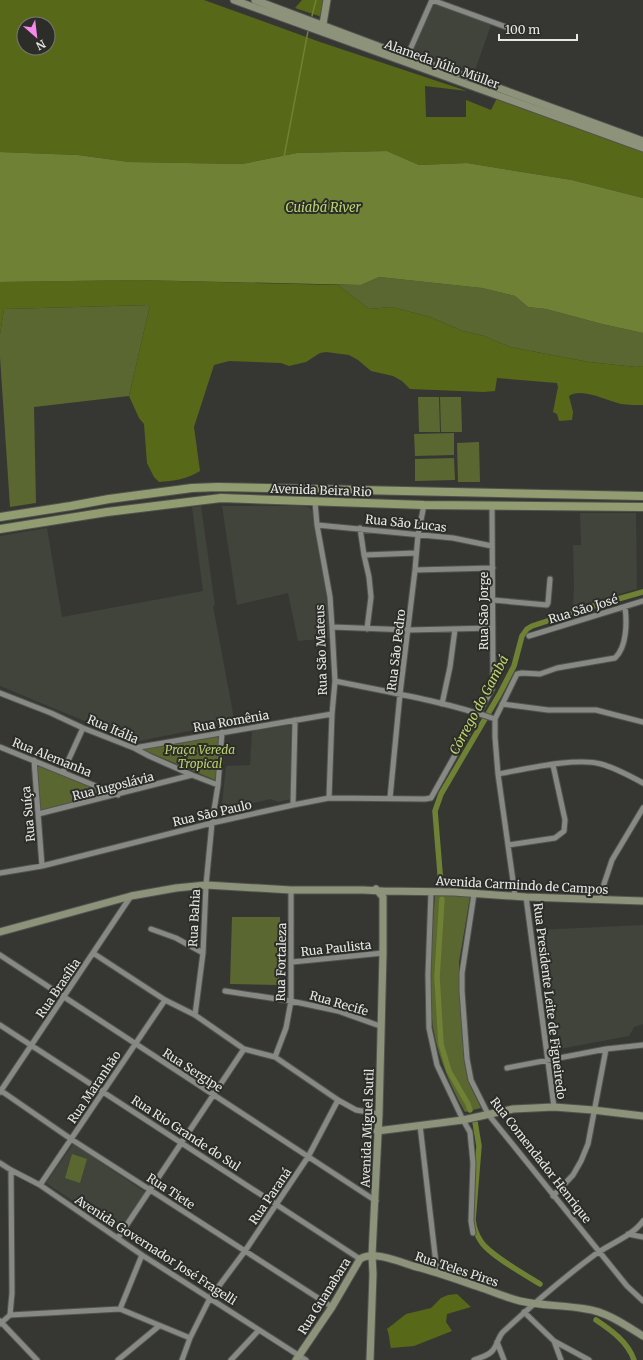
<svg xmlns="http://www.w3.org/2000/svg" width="643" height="1360" font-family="Merriweather,serif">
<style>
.built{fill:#41443a}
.green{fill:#5a6731}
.forest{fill:#576818;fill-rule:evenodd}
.water{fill:#6f8134}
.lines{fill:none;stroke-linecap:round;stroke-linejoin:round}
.stream{stroke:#6f8134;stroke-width:1.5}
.canal{stroke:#6f8134;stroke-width:5.5}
.street-casing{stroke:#52534f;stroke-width:7}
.secondary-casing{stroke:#52534f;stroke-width:9}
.primary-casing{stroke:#52534f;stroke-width:10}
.street{stroke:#878984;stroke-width:5}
.secondary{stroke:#8c937a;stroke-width:7}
.primary{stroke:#919d70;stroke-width:8}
.labels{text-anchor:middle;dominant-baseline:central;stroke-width:4;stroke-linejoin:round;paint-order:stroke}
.street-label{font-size:12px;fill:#e7e8e5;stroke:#2c2d29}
.park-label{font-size:12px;font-style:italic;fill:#b8d269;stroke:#2c2d29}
.water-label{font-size:13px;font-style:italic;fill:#bcd66d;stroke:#2c2d29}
</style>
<rect width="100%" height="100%" fill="#363733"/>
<!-- built -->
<path class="built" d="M433,3L491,25L474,73L411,52Z
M201,506L215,606H213L235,724L213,726L135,742L0,686V536L47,528L62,617L203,591L192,507Z
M222,506H305L310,508L314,513L315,518L325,586L331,638L298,641L288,593L237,605Z
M580,513H636L637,589L573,607L574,587L573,545H581Z
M291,725L290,799L278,802L271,799L245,805L240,811L223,816L221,814L226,766L250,765L252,731Z
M643,925V1024L634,1027L629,1036L554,1050L538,930Z
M73,1144L145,1192L119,1231L46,1183Z"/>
<!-- green -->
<path class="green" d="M379,277L482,288L515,296L528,307L546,309L602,324L643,333V366L636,367L589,362L510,347L484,336L463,331L430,317L392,307L369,309L338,285H361Z
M150,305L129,396L34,407L36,503L10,507L0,357V334L4,309Z
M418,397H439L440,432H419Z
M440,397H461L462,432H441Z
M454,433V455L415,456L414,434Z
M479,442L480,482H458L457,443Z
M454,458L455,480L415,481V459Z
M217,736L219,739L216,778L215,780L141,749Z
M38,766H42L105,793L106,795L43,811L41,810L36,767Z
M435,893L470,897L459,962V989L464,1060L468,1081L481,1108L465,1112C447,1080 433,1045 431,1009C428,971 433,931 435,893Z
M232,917H280L279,985L230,984Z
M72,1154L87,1159L80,1183L65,1178Z"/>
<!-- forest -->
<path class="forest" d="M0,0H204L320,42L467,91L425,86L426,117H466V100L491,110L497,98L643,151V198L572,180L467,163L419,165L387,151L297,153L242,164L129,162L78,155L0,152ZM24,24H48V48H24Z
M302,0H324L322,17L295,8Z
M138,280L338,285L369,309L392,307L430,317L463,331L484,336L510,347L589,362L636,367L643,366V405C636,405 628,405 621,404C607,401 582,387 569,396L573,412L572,420L559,421L557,414L553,412L558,387L557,383L497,378L495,391L484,392L410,389L402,381L393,376L371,371L358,360L349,355L326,352L320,353L306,362L289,366L281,363L229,361L214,365L194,427L200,471C187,479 174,481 159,482L154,477L147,463L144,424L139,418L129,396L150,305L4,309L0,334V282Z
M457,1294L471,1307L447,1314L446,1322L452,1331L414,1346L391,1348C389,1341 390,1336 387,1329L406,1314L431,1308L441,1298L448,1295Z"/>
<!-- water -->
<path class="water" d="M387,151L419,165L467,163L572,180L643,198V333L602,324L546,309L528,307L515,296L482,288L379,277L361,285L138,280L0,282V152L78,155L129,162L242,164L297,153Z"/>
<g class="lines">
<!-- stream -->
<path class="stream" d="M312,16L316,0
M284,157L308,31"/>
<!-- canal -->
<path class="canal" d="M441,885L435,811L441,794L499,695L514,666L522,636L527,629L532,626L590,607L643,592
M442,899L437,977L441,1044L449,1071L468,1104L470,1110
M475,1122L479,1146L473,1220C474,1228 477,1236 482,1243C493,1257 524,1274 540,1284
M596,1320C611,1330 628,1342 634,1360"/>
<defs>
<path id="street" d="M432,0L517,31
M406,59L432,0
M315,502L317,525L330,597L332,627L335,681L332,714L329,798
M317,525L453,538L492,546
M360,528L364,555L369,577L371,597L367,629
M364,555L416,553
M415,570L493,568
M493,600L547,605L548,603L550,579
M332,627L409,630L493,628
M529,636L643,601
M335,681C388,692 443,701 495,719
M0,693L51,713L83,728L134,748L149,756L192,775L218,785
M442,704L450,667L455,629
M502,704L548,710H596L643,722
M0,747L118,795
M134,748L332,714
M34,760L42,866
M63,772L83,728
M498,774C526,769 576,757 601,764C616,768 630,776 643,783
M390,798L400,694L415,570L418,535L424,505
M293,805L295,720
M38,814L192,775
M508,845L555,838L564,831L565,820L553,765
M0,873L42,866L212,823L293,805L329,798L425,799L431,798L492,689L493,671L492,505
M431,892L428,975L429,1028L437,1065L463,1120L470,1132L473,1163L471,1221L473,1233
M474,894L462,973V991L467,1059L471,1080L488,1114L627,1286L643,1301
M515,895L498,774L495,737V719L517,674L522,673L540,674L557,668L615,658C627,647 627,622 625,607
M526,897L554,1107
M599,899L612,860L643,808
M151,929L176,938L203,953
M93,953L165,1000L195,1015L244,1049L275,1057L338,1100L356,1110L379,1114
M0,955L376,1201
M292,962L383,953
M225,991L291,1001L338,1011L380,1026
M195,1015L203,953L206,885L212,823L218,785L222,732
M0,1025L360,1259
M275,1057L286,1028L291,1001V890
M507,1068L606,1049L643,1045
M0,1090L71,1139L332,1307
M0,1092L131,896
M420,1125L437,1272
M0,1163L11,1170L40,1185L142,1255L306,1360
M40,1185L165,1000
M553,1196L573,1175L581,1161L588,1144L606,1049
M628,1234L643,1237
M118,1238L244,1049
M120,1309L142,1255
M524,1312L554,1341L561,1360
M10,1315L120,1309L190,1338
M0,1321L37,1360
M0,1324L10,1315L12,1293L11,1170
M554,1341L589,1360
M497,1342L504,1360
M118,1360L159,1326
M182,1360L190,1338L210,1298L245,1251L308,1157L338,1100
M231,1360L259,1330
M474,1360C481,1357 489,1356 493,1350C498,1344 498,1337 503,1332C532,1305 562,1279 593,1256C607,1245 633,1236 643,1221"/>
<path id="secondary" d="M234,0L643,148
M255,0L407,57L466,76L643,141
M322,30L327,0
M0,932L131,896L176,888L206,885L291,890H363L383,891L454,892L526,897L643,901
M377,1131L463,1120L513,1109L554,1107L593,1110L643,1116
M296,1360L332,1307L360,1259C373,1250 400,1262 413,1266C437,1272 461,1281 485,1289C496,1293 508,1298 520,1301C541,1306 564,1305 586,1309C607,1312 625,1325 643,1336
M370,1360L373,1274L372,1255L379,1114L383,953V897L376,889"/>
<path id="primary" d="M0,517L71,506L109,499L192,488L218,487L643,496
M0,529L107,512L221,498L424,505L643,507"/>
</defs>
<!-- street casing -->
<use href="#street" class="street-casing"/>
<!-- secondary casing -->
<use href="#secondary" class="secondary-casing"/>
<!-- primary casing -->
<use href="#primary" class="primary-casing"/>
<!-- street -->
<use href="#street" class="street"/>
<!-- secondary -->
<use href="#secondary" class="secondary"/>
<!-- primary -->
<use href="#primary" class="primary"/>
</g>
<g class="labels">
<!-- street labels -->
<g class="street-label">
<text transform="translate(442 64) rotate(20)">Alameda Júlio Müller</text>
<text transform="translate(321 490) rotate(2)">Avenida Beira Rio</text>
<text transform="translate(406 523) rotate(6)">Rua São Lucas</text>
<text transform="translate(583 609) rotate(-17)">Rua São José</text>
<text transform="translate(483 611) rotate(-90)">Rua São Jorge</text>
<text transform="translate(321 650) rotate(-92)">Rua São Mateus</text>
<text transform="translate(396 650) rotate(-83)">Rua São Pedro</text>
<text transform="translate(231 721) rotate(-10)">Rua Romênia</text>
<text transform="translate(113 729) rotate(23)">Rua Itália</text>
<text transform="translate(52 757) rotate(22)">Rua Alemanha</text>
<text transform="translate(113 786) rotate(-14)">Rua Iugoslávia</text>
<text transform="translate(212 813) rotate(-13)">Rua São Paulo</text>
<text transform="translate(28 814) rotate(-95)">Rua Suíça</text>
<text transform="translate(522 885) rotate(3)">Avenida Carmindo de Campos</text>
<text transform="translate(194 918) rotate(-87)">Rua Bahia</text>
<text transform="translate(336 948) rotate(-6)">Rua Paulista</text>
<text transform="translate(281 962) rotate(-89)">Rua Fortaleza</text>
<text transform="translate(58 988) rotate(-56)">Rua Brasília</text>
<text transform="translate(550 1001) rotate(83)">Rua Presidente Leite de Figueiredo</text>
<text transform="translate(339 1003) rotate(16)">Rua Recife</text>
<text transform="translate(193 1070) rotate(33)">Rua Sergipe</text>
<text transform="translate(94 1087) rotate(-56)">Rua Maranhão</text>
<text transform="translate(367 1128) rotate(-88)">Avenida Miguel Sutil</text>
<text transform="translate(186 1133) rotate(33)">Rua Rio Grande do Sul</text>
<text transform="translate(541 1160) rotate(52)">Rua Comendador Henrique</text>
<text transform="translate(171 1191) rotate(33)">Rua Tiete</text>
<text transform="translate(270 1196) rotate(-56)">Rua Paraná</text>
<text transform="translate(156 1250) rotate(33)">Avenida Governador José Fragelli</text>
<text transform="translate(457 1269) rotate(18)">Rua Teles Pires</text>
<text transform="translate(324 1296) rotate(-58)">Rua Guanabara</text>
</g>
<!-- park labels -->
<g class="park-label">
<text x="200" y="749">Praça Vereda<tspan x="200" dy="14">Tropical</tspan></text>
</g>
<!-- water labels -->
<g class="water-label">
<text x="323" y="207">Cuiabá River</text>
<text transform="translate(479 705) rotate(-62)">Córrego do Gambá</text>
</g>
</g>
<!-- north arrow -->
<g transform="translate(36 36) rotate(152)"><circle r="19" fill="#2c2d29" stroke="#777874"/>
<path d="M0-3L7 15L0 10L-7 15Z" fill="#f788ec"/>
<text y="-6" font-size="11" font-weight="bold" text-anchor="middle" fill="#e7e8e5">N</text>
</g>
<!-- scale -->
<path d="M499 34v6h78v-6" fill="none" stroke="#e7e8e5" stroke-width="2"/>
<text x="505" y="34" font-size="12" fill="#e7e8e5" stroke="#2c2d29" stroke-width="3" paint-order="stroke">100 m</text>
</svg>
